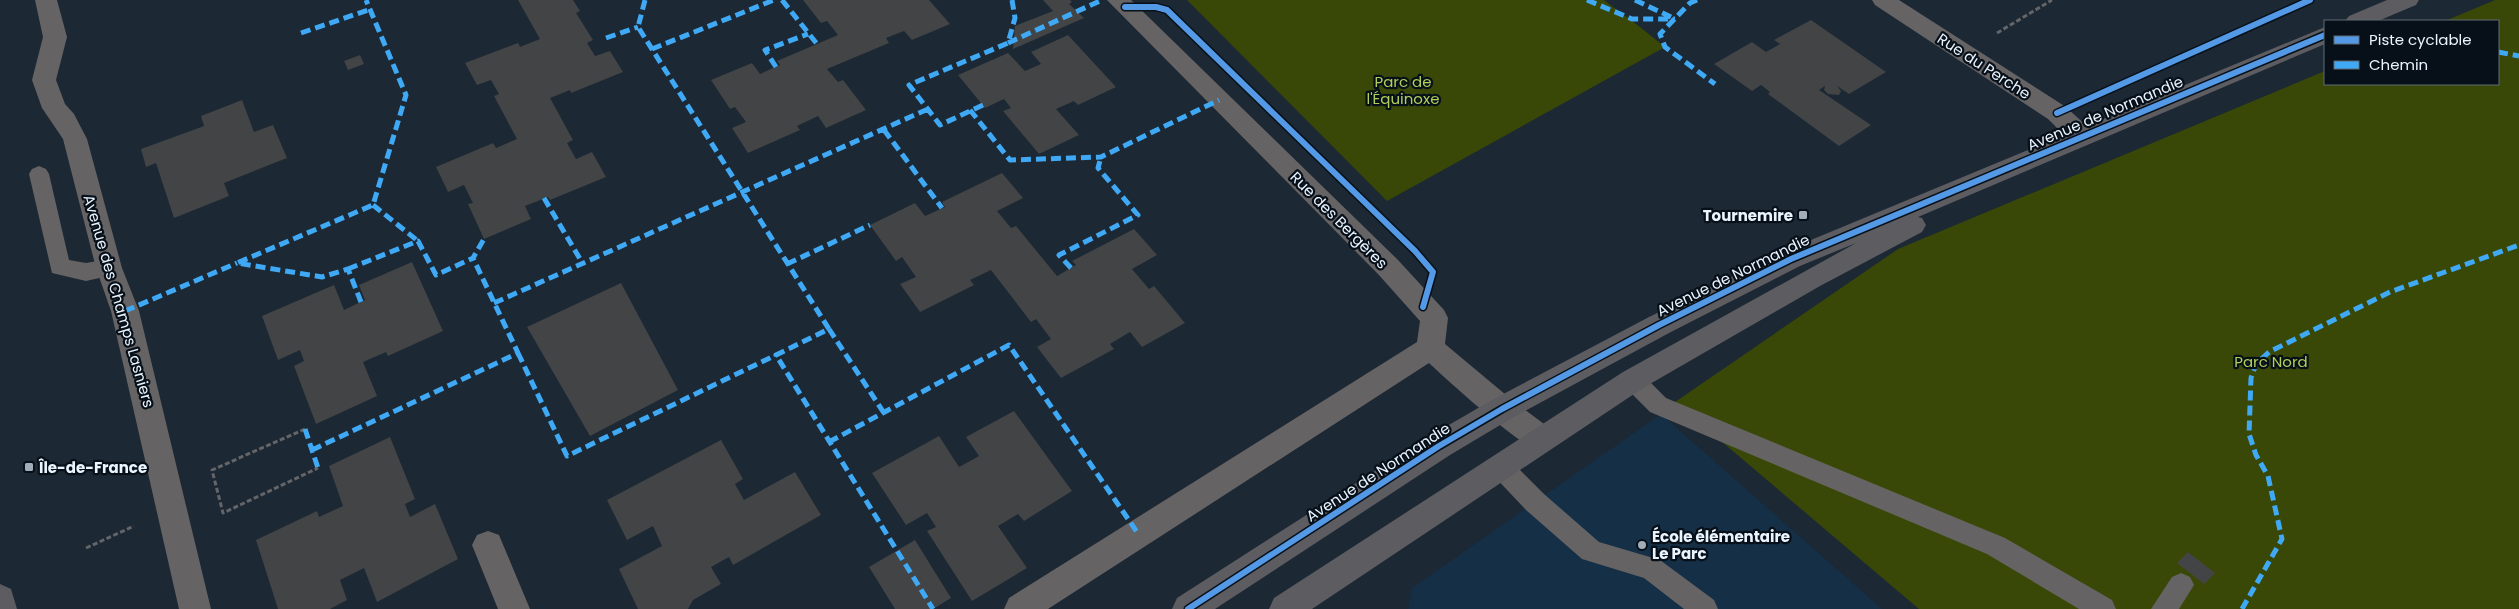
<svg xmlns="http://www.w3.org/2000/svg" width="2519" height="609" font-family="Poppins,sans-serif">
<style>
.built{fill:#152f46}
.green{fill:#394807}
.building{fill:#424445}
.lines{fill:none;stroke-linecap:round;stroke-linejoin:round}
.path{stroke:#646569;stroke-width:3;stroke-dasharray:5 2.5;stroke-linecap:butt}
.lane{fill:#666364;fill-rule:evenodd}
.street{fill:#666364;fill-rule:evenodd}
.secondary{fill:#5c5c61;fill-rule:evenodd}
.quiet{stroke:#3fa9f5;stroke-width:5;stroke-dasharray:10 5;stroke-linecap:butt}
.cycleway-casing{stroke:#071019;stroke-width:9}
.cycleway{stroke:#5399e6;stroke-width:6}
.poi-dot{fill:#a1adb8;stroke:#071019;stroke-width:2}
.labels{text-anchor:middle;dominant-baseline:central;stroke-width:4.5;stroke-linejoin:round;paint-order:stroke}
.street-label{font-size:15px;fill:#e9f4ff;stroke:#071019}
.park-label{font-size:15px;fill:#b1d05a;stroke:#071019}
.poi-label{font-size:15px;font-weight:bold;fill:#e9f4ff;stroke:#071019;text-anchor:start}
</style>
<rect width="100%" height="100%" fill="#1c2833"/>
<!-- built -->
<path class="built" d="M1661,414L1882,609H1408L1412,588Z"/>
<!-- green -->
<path class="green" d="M1187,0H1604L1625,16L1632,19L1631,20L1665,47L1387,201Z
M2495,0H2519V609H1919L1675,402L1898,249L2325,71V84H2498V21H2445Z"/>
<!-- building -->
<path class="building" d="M518,0H573L580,11L576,13L593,40L587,43L595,56L610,51L623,72L571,93L570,90L550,98L573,140L567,143L576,159L592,152L606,177L550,200L548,197L525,206L531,219L484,239L468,204L473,203L464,185L448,192L436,167L493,143L496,148L517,139L494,96L499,94L491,80L477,85L465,63L518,43L520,47L540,39Z
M803,0H929L950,24L912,40L904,31L886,38L889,43L827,69L838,82L843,80L866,110L826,128L818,116L797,126L800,130L748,153L732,128L746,122L735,107L730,109L711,80L752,63L760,74L780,65L777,61L838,35L827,21L821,23Z
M1043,0H1070L1072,2L1069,4L1084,18L1013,49L1015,26L1053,11Z
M1811,20L1886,72L1849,94L1837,86L1841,91L1839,95L1828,94L1824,90L1825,86L1819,90L1871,125L1839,146L1768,94L1770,92L1761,85L1752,91L1714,64L1752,42L1766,52L1780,44L1774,40Z
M1068,35L1116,87L1078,105L1074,101L1056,109L1079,135L1039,154L1003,111L1011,108L1004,99L985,108L958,75L1008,53L1025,71L1041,64L1031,52Z
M360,55L364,64L348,70L344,61Z
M242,100L254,132L273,125L287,158L224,183L229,196L174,218L156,163L146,167L141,149L204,126L201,116Z
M1002,173L1023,198L997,211L1011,228L1016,226L1057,276L1076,265L1072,261L1134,229L1157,255L1132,269L1149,289L1154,286L1185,323L1142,347L1130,332L1110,344L1114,349L1061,378L1037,347L1051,339L1036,319L1031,322L991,270L970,280L974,285L920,312L900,284L916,277L902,257L896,261L870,225L915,203L925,216L945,207L942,202Z
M412,262L443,331L388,356L386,352L363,362L377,396L316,424L294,366L304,361L300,350L278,360L262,316L334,285L344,310L365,300L359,285Z
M621,283L678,390L590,436L527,327Z
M1014,411L1072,491L1024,521L1018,514L998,526L1027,568L972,601L927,531L936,527L927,513L906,525L872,473L939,436L959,467L979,456L966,437Z
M390,437L415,499L405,504L410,517L435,504L458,559L377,602L364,568L340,580L347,600L330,609H278L256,540L317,511L319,517L343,506L329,466Z
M721,440L743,479L735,484L744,500L795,472L821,515L733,565L729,557L711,567L721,584L693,600L688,609H638L619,569L662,546L653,526L627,540L607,500Z
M915,540L951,598L933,609H895L869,567Z
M2188,552L2215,573L2204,584L2177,563Z"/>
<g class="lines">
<!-- path -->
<path class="path" d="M1997,33L2052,0
M305,429L212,470L223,513L318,468
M86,548L134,526"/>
<!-- lane -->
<path class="lane" d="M39,166L46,169L49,174L69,260L86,263L109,259L117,262L120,268L117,274L86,281L52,273L29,174L32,169Z
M1633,370L1641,373L1666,398L2005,538L2112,600L2116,609H2079L1987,554L1650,412L1625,387L1621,380L1625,373Z
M1501,456L1510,460L1544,494L1599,542L1660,560L1714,600L1718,609H1684L1644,578L1582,559L1526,510L1492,474L1489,467L1492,460Z
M2181,573L2190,577L2194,585L2179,609H2151L2172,577Z"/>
<!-- street -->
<path class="street" d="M35,0H57L67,37L56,80L65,104L74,114L87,139L122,268L139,311L211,609H179L111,311L96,268L63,139L42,108L32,80L43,37Z
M1107,0H1131L1398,260L1444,310L1448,318L1445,344L1512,400L1552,430L1557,439L1552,448C1549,449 1545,452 1541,451C1525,451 1445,378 1429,363L1048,609H1004L1009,598L1417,342L1420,321L1378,274Z
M1872,0H1899L2066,107L2091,130L2094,136L2091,142C2072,148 2061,131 2048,119L1875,5Z
M488,531L499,535L530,609H498L472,545L477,535Z"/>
<!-- secondary -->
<path class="secondary" d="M2387,0H2419L2416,5L2378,21H2345L2349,16Z
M2325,27V44L1918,217L1922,218L1926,225L1922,232L1820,286L1643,388L1312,609H1269L1274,598L1623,372L1856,243L1800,266L1669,333L1512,418L1450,455L1215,609H1172L1177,598L1428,437L1492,400L1649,317L1782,252Z
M0,584L11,589L17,609H0Z"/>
<!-- quiet -->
<path class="quiet" d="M645,0L638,27L829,329L776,355L933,609
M782,0L817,44
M1587,0L1632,19H1675
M1635,0L1671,17
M1697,0L1690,3L1660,34L1665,47L1715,84
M301,33L371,9
M606,38L638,27
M1008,43L1102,0
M652,49L774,0
M2498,52L2519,56
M776,67L765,50L808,34
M983,105L940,125L909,85L1008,43L1015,18L1012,0
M970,110L1010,160L1101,157L1219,100
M884,130L942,208
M544,198L583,264
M373,205L418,241
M787,264L870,225
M1071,268L1059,255L1138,215L1098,168L1101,157
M348,269L418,241L436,275L473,258L484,239
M361,302L348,269L322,277L237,263L373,205L406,95L366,0
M494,303L928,109
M125,311L237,263
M829,329L884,413
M518,353L567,456L776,355
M305,429L318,468
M829,442L1009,345L1139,535
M312,450L518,353L473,258
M2242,609L2282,539L2268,476L2256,455L2249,434L2251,378L2256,364L2269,352L2390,292L2519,245"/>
<defs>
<path id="cycleway" d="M1125,7H1156L1167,10L1415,251L1433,272L1423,307
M2057,113L2310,0
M1188,609L1439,446L1502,409L1659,325L1791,259L2325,35"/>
</defs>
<!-- cycleway casing -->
<use href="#cycleway" class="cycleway-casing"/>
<!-- cycleway -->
<use href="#cycleway" class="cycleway"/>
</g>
<!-- markers -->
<g class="poi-dot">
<rect x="1798" y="210" width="10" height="10" rx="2.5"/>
<rect x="24" y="462" width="10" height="10" rx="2.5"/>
<circle cx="1642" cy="545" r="5"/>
</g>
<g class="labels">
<!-- street labels -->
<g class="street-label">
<text transform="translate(1984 66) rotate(33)">Rue du Perche</text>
<text transform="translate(2105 113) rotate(-23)">Avenue de Normandie</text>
<text transform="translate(1339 220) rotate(45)">Rue des Bergères</text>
<text transform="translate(1733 275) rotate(-26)">Avenue de Normandie</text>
<text transform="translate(119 301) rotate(74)">Avenue des Champs Lasniers</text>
<text transform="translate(1378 472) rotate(-33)">Avenue de Normandie</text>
</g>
<!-- park labels -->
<g class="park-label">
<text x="1403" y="81">Parc de<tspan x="1403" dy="17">l'Équinoxe</tspan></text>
<text x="2271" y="361">Parc Nord</text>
</g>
<!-- poi labels -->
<g class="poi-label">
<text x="1793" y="215" text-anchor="end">Tournemire</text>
<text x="39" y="467">Île-de-France</text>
<text x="1652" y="536">École élémentaire<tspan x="1652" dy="17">Le Parc</tspan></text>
</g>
</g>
<!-- legend -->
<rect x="2324" y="20" width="175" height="65" fill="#071019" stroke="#616b75"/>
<rect x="2334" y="36" width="25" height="8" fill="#5399e6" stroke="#616b75"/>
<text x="2369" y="45" font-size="15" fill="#e9f4ff">Piste cyclable</text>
<rect x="2334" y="61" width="25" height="8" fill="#3fa9f5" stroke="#616b75"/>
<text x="2369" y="70" font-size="15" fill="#e9f4ff">Chemin</text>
</svg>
